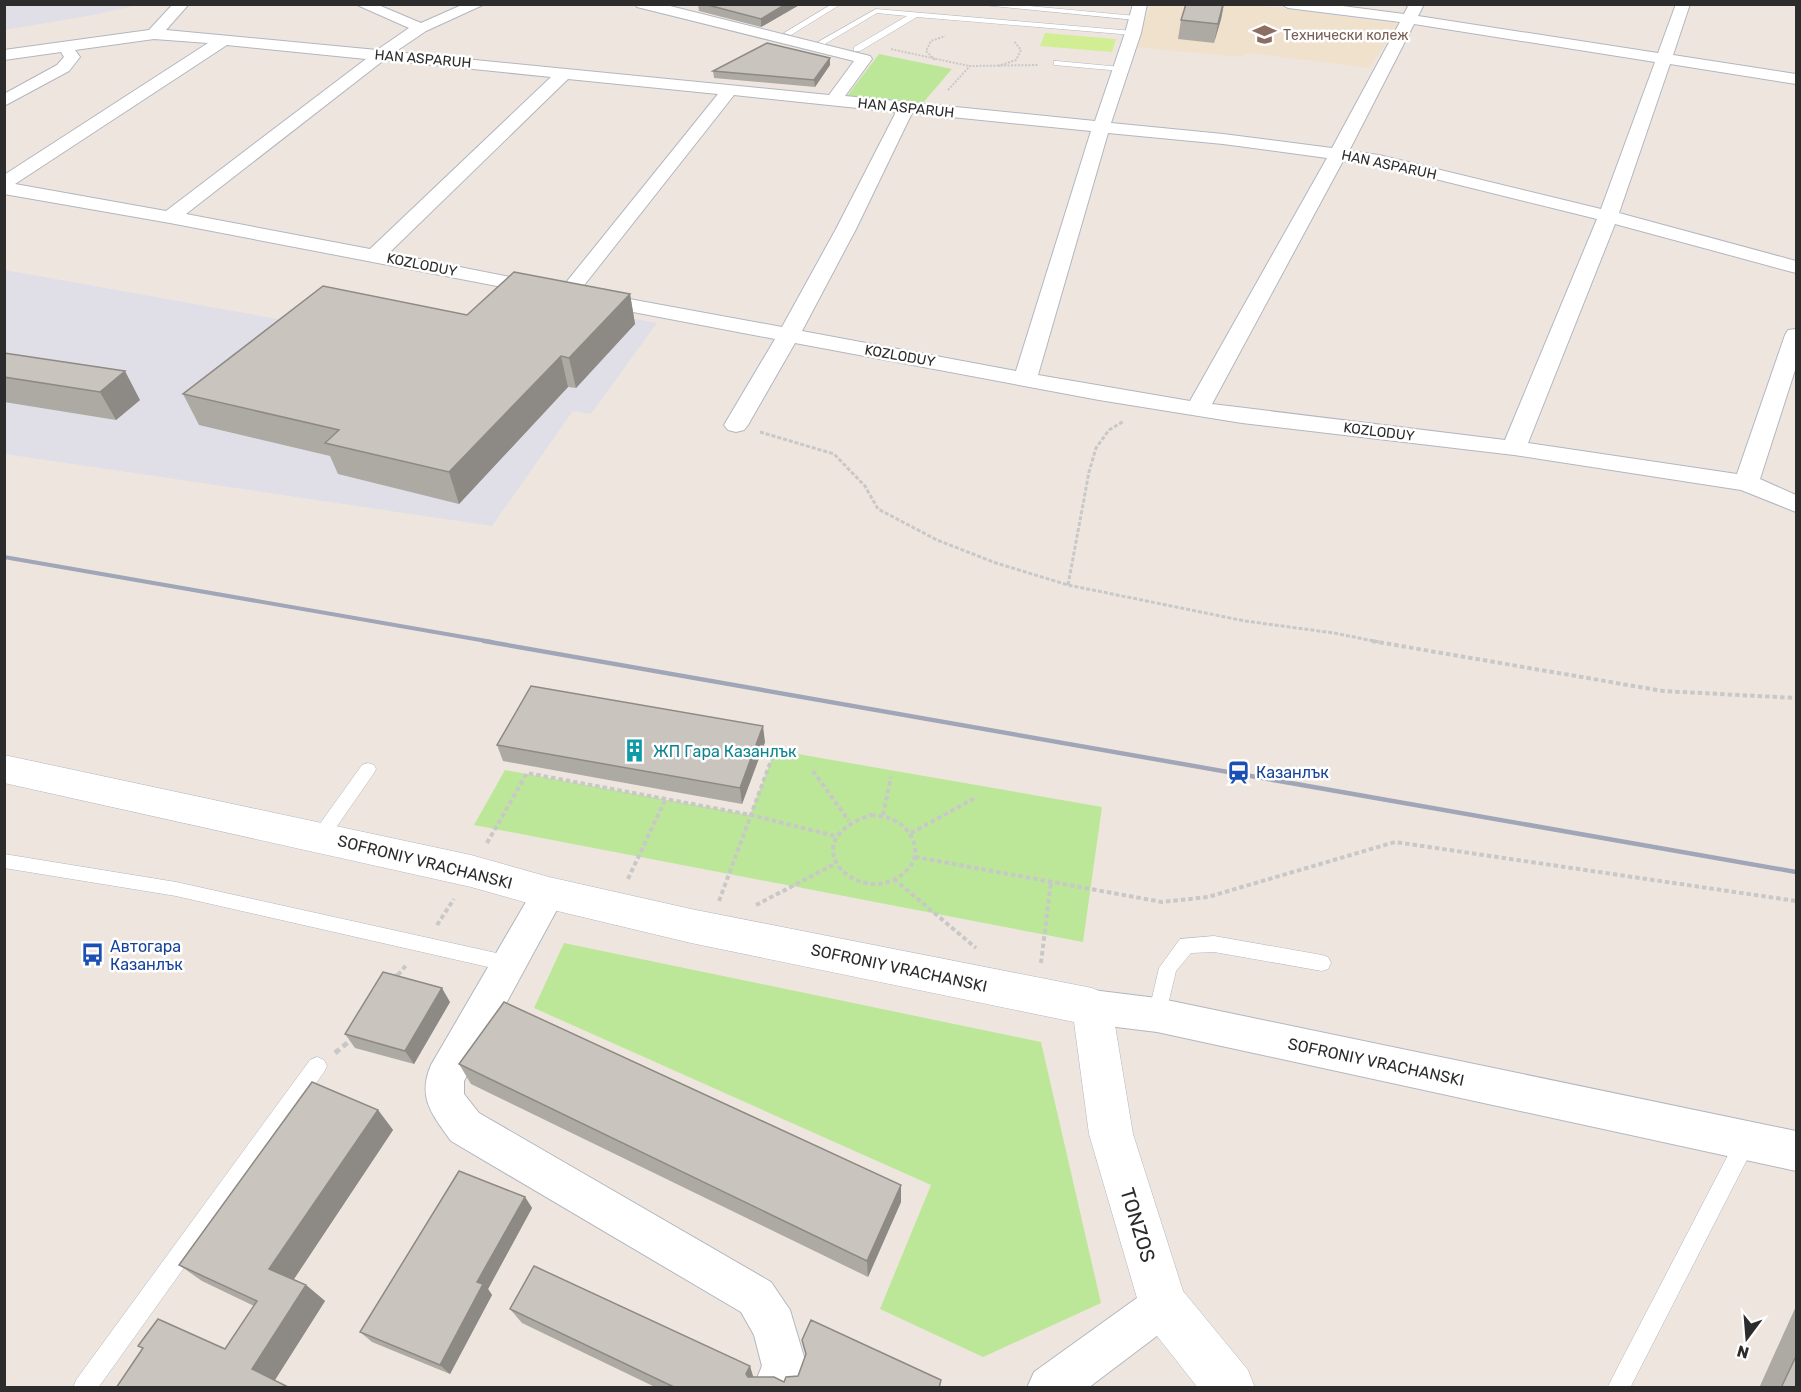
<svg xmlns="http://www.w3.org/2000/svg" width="1801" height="1392" font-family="Rubik,sans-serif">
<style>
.industrial{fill:#e0dfe7}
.education{fill:#f0e1cd}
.green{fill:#bce799}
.pitch{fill:#d2ee94}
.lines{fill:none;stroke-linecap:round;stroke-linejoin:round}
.lane-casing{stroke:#b2b6c0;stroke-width:1}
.street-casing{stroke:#b2b6c0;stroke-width:2}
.secondary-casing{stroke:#b2b6c0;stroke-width:1}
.path-far3{stroke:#c8c8c8;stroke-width:2;stroke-dasharray:2 1.5;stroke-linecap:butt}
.path-far2{stroke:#c8c8c8;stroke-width:3;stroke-dasharray:4 2;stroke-linecap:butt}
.path-far1{stroke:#c8c8c8;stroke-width:4;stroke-dasharray:4.5 3;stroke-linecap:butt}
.path{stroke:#c8c8c8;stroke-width:5;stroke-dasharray:6 4;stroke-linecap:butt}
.lane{fill:#fff;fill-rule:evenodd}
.street{fill:#fff;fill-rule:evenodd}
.secondary{fill:#fff;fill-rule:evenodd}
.rail-far1{stroke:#a0a6b7;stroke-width:4}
.rail{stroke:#a0a6b7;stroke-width:4.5}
.wall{fill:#ada9a3}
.shaded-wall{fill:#8d8984}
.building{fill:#c9c4bd;stroke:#8d8984;stroke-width:1.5}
.labels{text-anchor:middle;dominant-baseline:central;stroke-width:5;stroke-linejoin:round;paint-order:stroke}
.far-education-label{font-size:14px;fill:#785e54;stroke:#fff;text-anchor:start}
.far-street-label{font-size:14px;fill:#2c2c2c;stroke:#fff}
.culture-label{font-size:16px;fill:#0d838f;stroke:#fff;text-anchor:start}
.transit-label{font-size:16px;fill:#164399;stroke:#fff;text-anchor:start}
.street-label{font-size:16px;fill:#2c2c2c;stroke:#fff}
.near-street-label{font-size:20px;fill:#2c2c2c;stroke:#fff}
</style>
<rect width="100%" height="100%" fill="#eee6de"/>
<!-- industrial -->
<path class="industrial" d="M5,4H139V5L88,16L5,30Z
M5,270L300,323L486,330L521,298L657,323L591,414L573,411L492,526L5,454Z"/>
<!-- education -->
<path class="education" d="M1151,5H1256L1399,24L1369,68L1248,53L1242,57L1135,47Z"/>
<!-- green -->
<path class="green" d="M879,54L952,69L922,104L847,96Z
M775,750L1102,807L1083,942L474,825L505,770L750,815Z
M564,943L1041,1042L1101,1303L983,1357L880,1309L931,1185L534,1008Z"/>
<!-- pitch -->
<path class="pitch" d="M1045,33L1116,39L1112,52L1040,46Z"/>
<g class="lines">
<defs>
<path id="lane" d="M832,4H841L791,35L784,33Z
M973,4H1007L1136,16L1140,18L1136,20Z
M876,9L1133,31L1137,33L1133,35L917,17L860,51H854V47L907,16L877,13L825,44L818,42Z
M1057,61L1121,67L1125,69L1121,71L1054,65V61Z
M368,763L374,765L376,769L374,773L326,842L320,844L314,842L312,837L314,832L362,765Z
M4,854L176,882L510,956L516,958L519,964L516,970L510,972L176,896L4,868Z
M1214,936L1322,955L1328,957L1331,963L1328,969L1322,971L1214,952L1191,953L1176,971L1164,1021L1157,1024L1150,1021L1148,1015L1159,968L1180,939Z
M317,1057L324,1060L327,1066L324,1072L98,1388H73L76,1380L310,1060Z
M1746,1131L1753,1134L1756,1141L1753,1148L1630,1388H1607L1739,1134Z"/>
<path id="street" d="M173,4H189L166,30L377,50L409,28L355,4H376L421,23L464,4H485L426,31L395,52L829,95L854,61L637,7L635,4H662L870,56L872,59L845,96L1095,121L1125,33L1133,4H1147L1141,33L1111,123L1223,134L1332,148L1400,22L1288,8L1281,4H1327L1404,14L1409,4H1424L1418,16L1658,53L1676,4H1690L1673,55L1796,74V84L1670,64L1619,213L1796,261V273L1615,224L1528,443L1737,474L1785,335L1788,330L1796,329V367L1760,479L1796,495V512L1741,490L1514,455L1242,423L1099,400L795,343L748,425L744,430L736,432L728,430L724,425L775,339L591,304L584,302L580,298L584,294L591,292L782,327L836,229L896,112L734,95L574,298L567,300L560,298L556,294L560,290L718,94L568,79L389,253L551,285L554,289L551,293L544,295L170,223L4,194V175L208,43L154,39L75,50L80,57L69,71L4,106V94L57,65L64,57L61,52L4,60V50L149,30ZM1414,24L1655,62L1601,209L1379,155L1349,151ZM227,45L366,59L166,211L15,184ZM384,60L551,77L370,249L186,214ZM912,113L1091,131L1016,371L802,331L856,229ZM1108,133L1223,144L1327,158L1190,401L1038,375ZM1343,161L1379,165L1597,219L1505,440L1212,404Z
M549,878L561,883L566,893L464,1081V1094L479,1113L771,1282L790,1310L807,1367L799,1388H753L762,1366L754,1335L741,1312L451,1141C432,1114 417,1098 431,1065L537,883Z
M1092,990L1157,998L1796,1131V1171L1157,1032L1092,1024L1079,1019L1074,1007L1079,995Z
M1163,1283L1178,1290L1185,1305L1178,1320L1088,1388H1027L1034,1372L1148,1290Z"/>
<path id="secondary" d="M4,755L471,855L549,877L691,909L1092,988L1106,994L1112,1007L1133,1134L1183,1291L1248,1370L1255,1388H1198L1146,1322L1139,1305L1089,1134L1074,1022L691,943L549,909L471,887L4,783Z"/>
</defs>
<!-- lane casing -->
<use href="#lane" class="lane-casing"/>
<!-- street casing -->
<use href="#street" class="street-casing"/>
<!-- secondary casing -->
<use href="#secondary" class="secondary-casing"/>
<!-- path-far3 -->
<path class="path-far3" d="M891,49L969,66
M935,60L926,51L931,41L945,36
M998,66L1016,60L1021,50L1014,41
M948,90L970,66L1038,65"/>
<!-- path-far2 -->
<path class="path-far2" d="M760,432L834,454L865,486L878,509L937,540L996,563L1068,585L1245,621L1334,633L1379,642
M1068,585L1089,472L1096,448L1109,430L1124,421"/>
<!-- path-far1 -->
<path class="path-far1" d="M1372,641L1663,691L1796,698
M813,771L849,821
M871,815C877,816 884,816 889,818C910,825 925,851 908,869C866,915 785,843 871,815Z
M883,815L891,777
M911,833L977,797
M487,843L527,773L751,815L835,836
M915,857L1162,902L1208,897L1395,842L1796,901
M628,879L666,798
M894,879L976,948
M719,901L775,750
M756,905L835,864
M437,925L454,899
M1041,963L1051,882
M398,975L407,964"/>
<!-- path -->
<path class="path" d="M394,979L399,973
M335,1053L352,1039"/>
<!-- lane -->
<use href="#lane" class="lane"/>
<!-- street -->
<use href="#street" class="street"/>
<!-- secondary -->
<use href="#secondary" class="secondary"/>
<!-- rail-far1 -->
<path class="rail-far1" d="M4,557L492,642"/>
<!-- rail -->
<path class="rail" d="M484,641L1796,872"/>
</g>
<!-- wall -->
<path class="wall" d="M698,4H801L761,27L699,11Z
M1224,4L1221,19L1214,43L1178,39L1181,20Z
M830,65L815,87L714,78L713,71Z
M630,294L635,324L576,388L568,387L459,504L338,474L330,456L199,425L183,394L467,315Z
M4,353L140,400L116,420L4,402Z
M765,742L742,804L503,761L497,745Z
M450,1002L414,1064L355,1048L345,1034Z
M459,1064L901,1202L868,1277L471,1084Z
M378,1110L393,1130L294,1279L306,1285L325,1301L275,1380L116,1388L225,1349L254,1306L202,1281L179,1265Z
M525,1197L532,1208L488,1289L492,1295L450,1374L372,1342L360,1332Z
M1797,1304V1388H1759Z
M510,1309L754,1377L784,1382L798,1376L806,1355L802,1340L941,1388H657L522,1323Z"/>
<!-- shaded-wall -->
<path class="shaded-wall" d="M786,4H801L761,27V19Z
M1224,4L1221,19L1214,43L1218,24Z
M830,58V65L815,87L814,80Z
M630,294L635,324L576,388L569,358Z
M561,356L568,387L459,504L449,472Z
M125,371L140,400L116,420L100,392Z
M763,726L765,742L742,804L740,788Z
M442,988L450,1002L414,1064L405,1051Z
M378,1110L393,1130L290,1285L269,1269Z
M901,1185V1202L868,1277L867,1261Z
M525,1197L532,1208L488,1289L492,1295L450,1374L440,1365L477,1282Z
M306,1285L325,1301L273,1383L252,1369Z
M750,1366L754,1379L751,1387L746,1374Z"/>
<!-- building -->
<path class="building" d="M704,4H786L761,19Z
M1186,4H1223L1218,24L1181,20Z
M767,43L830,58L814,80L713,71Z
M514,272L630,294L569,358L561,356L449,472L325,443L339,430L183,394L323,286L467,315Z
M4,353L125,371L100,392L4,377Z
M531,686L763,726L740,788L497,745Z
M383,972L442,988L405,1051L345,1034Z
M504,1002L901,1185L867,1261L459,1064Z
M312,1082L378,1110L269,1269L306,1285L252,1369L290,1388H116L143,1348L138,1346L158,1319L225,1349L257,1301L179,1265Z
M459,1171L525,1197L477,1282L483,1284L440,1365L360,1332Z
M534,1266L750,1366L746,1374L748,1377H774L784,1382L786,1377L798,1376L806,1354L802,1340L811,1320L941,1380L939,1388H676L510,1309Z
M1797,1354V1388H1781Z"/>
<!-- icons -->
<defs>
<symbol id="university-bare" viewBox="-9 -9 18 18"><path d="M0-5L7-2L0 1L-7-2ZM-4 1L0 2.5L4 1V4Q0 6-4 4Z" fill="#8d6e63" stroke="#fff" stroke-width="2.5" paint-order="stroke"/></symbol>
<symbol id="building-bare" viewBox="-9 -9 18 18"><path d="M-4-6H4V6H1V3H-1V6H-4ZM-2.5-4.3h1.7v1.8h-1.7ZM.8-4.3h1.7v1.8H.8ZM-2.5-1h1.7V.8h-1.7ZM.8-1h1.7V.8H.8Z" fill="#0f9aa8" stroke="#fff" stroke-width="2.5" paint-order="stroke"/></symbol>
<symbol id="station-bare" viewBox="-9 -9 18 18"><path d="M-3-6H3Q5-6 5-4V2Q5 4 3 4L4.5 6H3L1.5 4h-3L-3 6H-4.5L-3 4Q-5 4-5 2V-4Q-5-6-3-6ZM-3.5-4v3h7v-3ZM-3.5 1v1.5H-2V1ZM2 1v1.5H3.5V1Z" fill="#1a4fb4" stroke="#fff" stroke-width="2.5" paint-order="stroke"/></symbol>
<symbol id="bus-bare" viewBox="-9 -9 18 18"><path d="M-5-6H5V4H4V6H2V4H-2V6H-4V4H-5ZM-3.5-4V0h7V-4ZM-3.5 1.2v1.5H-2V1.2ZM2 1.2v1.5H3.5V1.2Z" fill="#1a4fb4" stroke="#fff" stroke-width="2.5" paint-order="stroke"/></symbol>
</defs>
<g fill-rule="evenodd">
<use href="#university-bare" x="1248" y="18" width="33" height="33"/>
<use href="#building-bare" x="618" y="734" width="33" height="33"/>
<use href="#station-bare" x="1222" y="756" width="33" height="33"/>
<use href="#bus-bare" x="76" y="938" width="33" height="33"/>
</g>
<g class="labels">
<!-- far-education labels -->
<g class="far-education-label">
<text x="1283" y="35">Технически колеж</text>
</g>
<!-- far-street labels -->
<g class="far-street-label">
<text transform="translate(423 59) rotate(5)">HAN ASPARUH</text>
<text transform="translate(906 108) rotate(6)">HAN ASPARUH</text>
<text transform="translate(1389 165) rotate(12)">HAN ASPARUH</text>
<text transform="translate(422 265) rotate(11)">KOZLODUY</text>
<text transform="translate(900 356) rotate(10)">KOZLODUY</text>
<text transform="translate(1379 432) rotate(7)">KOZLODUY</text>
</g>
<!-- culture labels -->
<g class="culture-label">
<text x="653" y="751">ЖП Гара Казанлък</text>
</g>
<!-- transit labels -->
<g class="transit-label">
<text x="1256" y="772">Казанлък</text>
<text x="110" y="946">Автогара<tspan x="110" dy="18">Казанлък</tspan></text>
</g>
<!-- street labels -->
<g class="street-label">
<text transform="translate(425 862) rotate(14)">SOFRONIY VRACHANSKI</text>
<text transform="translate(899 968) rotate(12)">SOFRONIY VRACHANSKI</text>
<text transform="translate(1376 1062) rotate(12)">SOFRONIY VRACHANSKI</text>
</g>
<!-- near-street labels -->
<g class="near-street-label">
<text transform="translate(1138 1225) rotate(73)">TONZOS</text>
</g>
</g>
<!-- border -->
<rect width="1801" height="1392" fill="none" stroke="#2c2c2c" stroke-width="12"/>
<!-- north arrow -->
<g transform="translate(1747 1338) rotate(196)" stroke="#ffffff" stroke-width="4.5" paint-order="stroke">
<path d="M0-4.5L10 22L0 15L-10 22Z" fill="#2c2c2c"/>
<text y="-9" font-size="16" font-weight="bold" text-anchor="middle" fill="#2c2c2c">N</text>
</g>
</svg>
